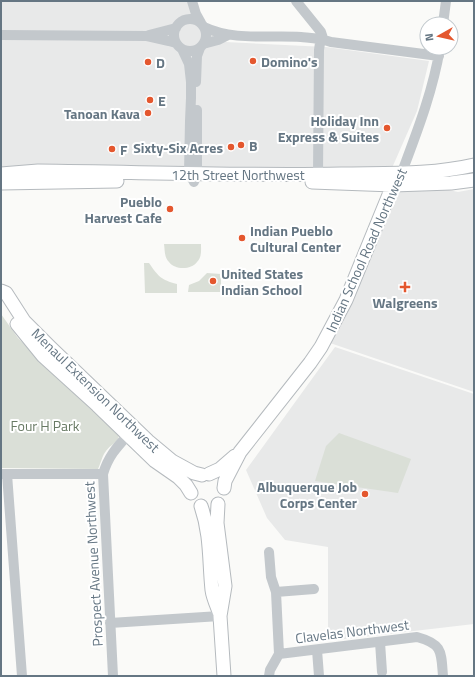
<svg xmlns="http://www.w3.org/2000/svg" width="475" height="677" font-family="'Titillium Web',sans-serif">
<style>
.built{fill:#e8e9e9}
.green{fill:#dadfd7}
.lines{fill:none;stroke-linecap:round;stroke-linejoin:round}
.major-casing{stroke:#b5babe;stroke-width:15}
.minor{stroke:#c3c8cc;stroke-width:10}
.major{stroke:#fff;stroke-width:13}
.poi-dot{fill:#e4572e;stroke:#fff;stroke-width:1.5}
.labels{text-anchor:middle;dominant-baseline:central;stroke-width:4;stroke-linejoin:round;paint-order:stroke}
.poi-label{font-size:14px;font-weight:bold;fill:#657683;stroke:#fff;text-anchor:start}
.street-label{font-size:14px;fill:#657683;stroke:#fff}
.park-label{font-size:14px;fill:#687a64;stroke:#fff}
</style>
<rect width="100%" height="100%" fill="#fafaf8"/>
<!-- built -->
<path class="built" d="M1,1H189L204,23L225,42L326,47L429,61L417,111L392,168L354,169L252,167H1Z
M440,188L458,192L474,189V392L330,343L397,192L400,190Z
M335,347L474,394V624L328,641V547L285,540L267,518L246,470Z"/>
<!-- green -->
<path class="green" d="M164,244H201C201,250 202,257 197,262C191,270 175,270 169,262C164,257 165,250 164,244Z
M144,263H149C158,276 161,280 177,284V293H145Z
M207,273L221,274V292H188L189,285L199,281Z
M1,314L18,338L119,436C117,443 110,445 106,451C102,456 101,463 98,469L1,468Z
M339,433L411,459L398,493L315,481L326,446Z"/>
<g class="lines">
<defs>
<path id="major" d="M1,174L38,171C139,172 240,176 341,174C385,173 431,175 474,165
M312,182L393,185L451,183L474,180
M1,183L117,181
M1,291L6,293L24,321L50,347L148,441L172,461L194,473L202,475
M17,324L43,356L97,405L155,461L178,477L186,485L191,493
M209,474L220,469L235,456
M224,488L225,481L240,452L310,363L321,347L346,300L393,185L397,180
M218,504L217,523L225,586L220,616L224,676
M201,506C211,535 209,561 212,590C213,598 217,606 220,614"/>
</defs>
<!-- major casing -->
<use href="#major" class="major-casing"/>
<!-- minor -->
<path class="minor" d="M192,1L196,14L201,23
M296,1L321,32L323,38L320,43L319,50L318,174
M174 35a16 16 0 1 1 32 0a16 16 0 1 1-32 0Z
M443,24L446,1
M204,27C233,41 269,35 301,37C312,38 320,38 331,42L439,56
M1,35L147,36L169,41L176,43
M149,35L176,28
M203,44L218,40L228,35
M182,49L189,64L191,82V98L190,121L189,173L194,182
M196,82L197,56L200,48
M402,172C417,132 433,91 440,48
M195,180L197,173V110
M1,474H103
M7,474L22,676
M269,552L271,577L276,592L279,654L270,670L269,676
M276,592L314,589
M110,623L220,616
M380,642L382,672
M317,650L319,676
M279,654L417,637C443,644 441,652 443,676
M113,676L103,474C108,457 116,448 128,435"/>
<!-- major -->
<use href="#major" class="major"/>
</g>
<!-- markers -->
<g class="poi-dot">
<circle cx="253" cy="61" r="4"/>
<circle cx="148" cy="62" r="4"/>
<circle cx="150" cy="100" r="4"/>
<circle cx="148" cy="113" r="4"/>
<circle cx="387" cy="128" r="4"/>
<circle cx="241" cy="145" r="4"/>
<circle cx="231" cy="147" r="4"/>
<circle cx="112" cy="149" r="4"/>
<circle cx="170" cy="209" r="4"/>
<circle cx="242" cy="238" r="4"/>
<circle cx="213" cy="281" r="4"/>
<path d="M403 281h4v4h4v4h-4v4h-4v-4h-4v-4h4z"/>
<circle cx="365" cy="494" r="4"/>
</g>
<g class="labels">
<!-- poi labels -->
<g class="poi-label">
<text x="261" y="61">Domino's</text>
<text x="156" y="62">D</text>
<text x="158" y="100">E</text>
<text x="140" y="113" text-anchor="end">Tanoan Kava</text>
<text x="379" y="120" text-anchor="end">Holiday Inn<tspan x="379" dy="16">Express &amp; Suites</tspan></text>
<text x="249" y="145">B</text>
<text x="223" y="147" text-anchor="end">Sixty-Six Acres</text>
<text x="120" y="149">F</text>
<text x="162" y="201" text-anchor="end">Pueblo<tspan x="162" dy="16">Harvest Cafe</tspan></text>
<text x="250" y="230">Indian Pueblo<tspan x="250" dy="16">Cultural Center</tspan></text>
<text x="221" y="273">United States<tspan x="221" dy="16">Indian School</tspan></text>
<text x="405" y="302" text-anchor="middle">Walgreens</text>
<text x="357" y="486" text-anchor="end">Albuquerque Job<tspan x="357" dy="16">Corps Center</tspan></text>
</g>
<!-- street labels -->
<g class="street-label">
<text x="238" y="174">12th Street Northwest</text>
<text transform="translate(366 250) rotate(-66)">Indian School Road Northwest</text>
<text transform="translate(96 390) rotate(44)">Menaul Extension Northwest</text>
<text transform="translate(93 564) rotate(-93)">Prospect Avenue Northwest</text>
<text transform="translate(352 631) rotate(-7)">Clavelas Northwest</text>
</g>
<!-- park labels -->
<g class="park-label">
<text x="45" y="425">Four H Park</text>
</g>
</g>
<!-- border -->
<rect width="475" height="677" fill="none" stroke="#657683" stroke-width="4"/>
<!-- north arrow -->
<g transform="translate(439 36) rotate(262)"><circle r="19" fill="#ffffff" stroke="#c1c8cd"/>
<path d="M0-3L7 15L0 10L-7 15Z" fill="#e4572e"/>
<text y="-6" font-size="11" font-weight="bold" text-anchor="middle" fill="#657683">N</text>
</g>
</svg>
